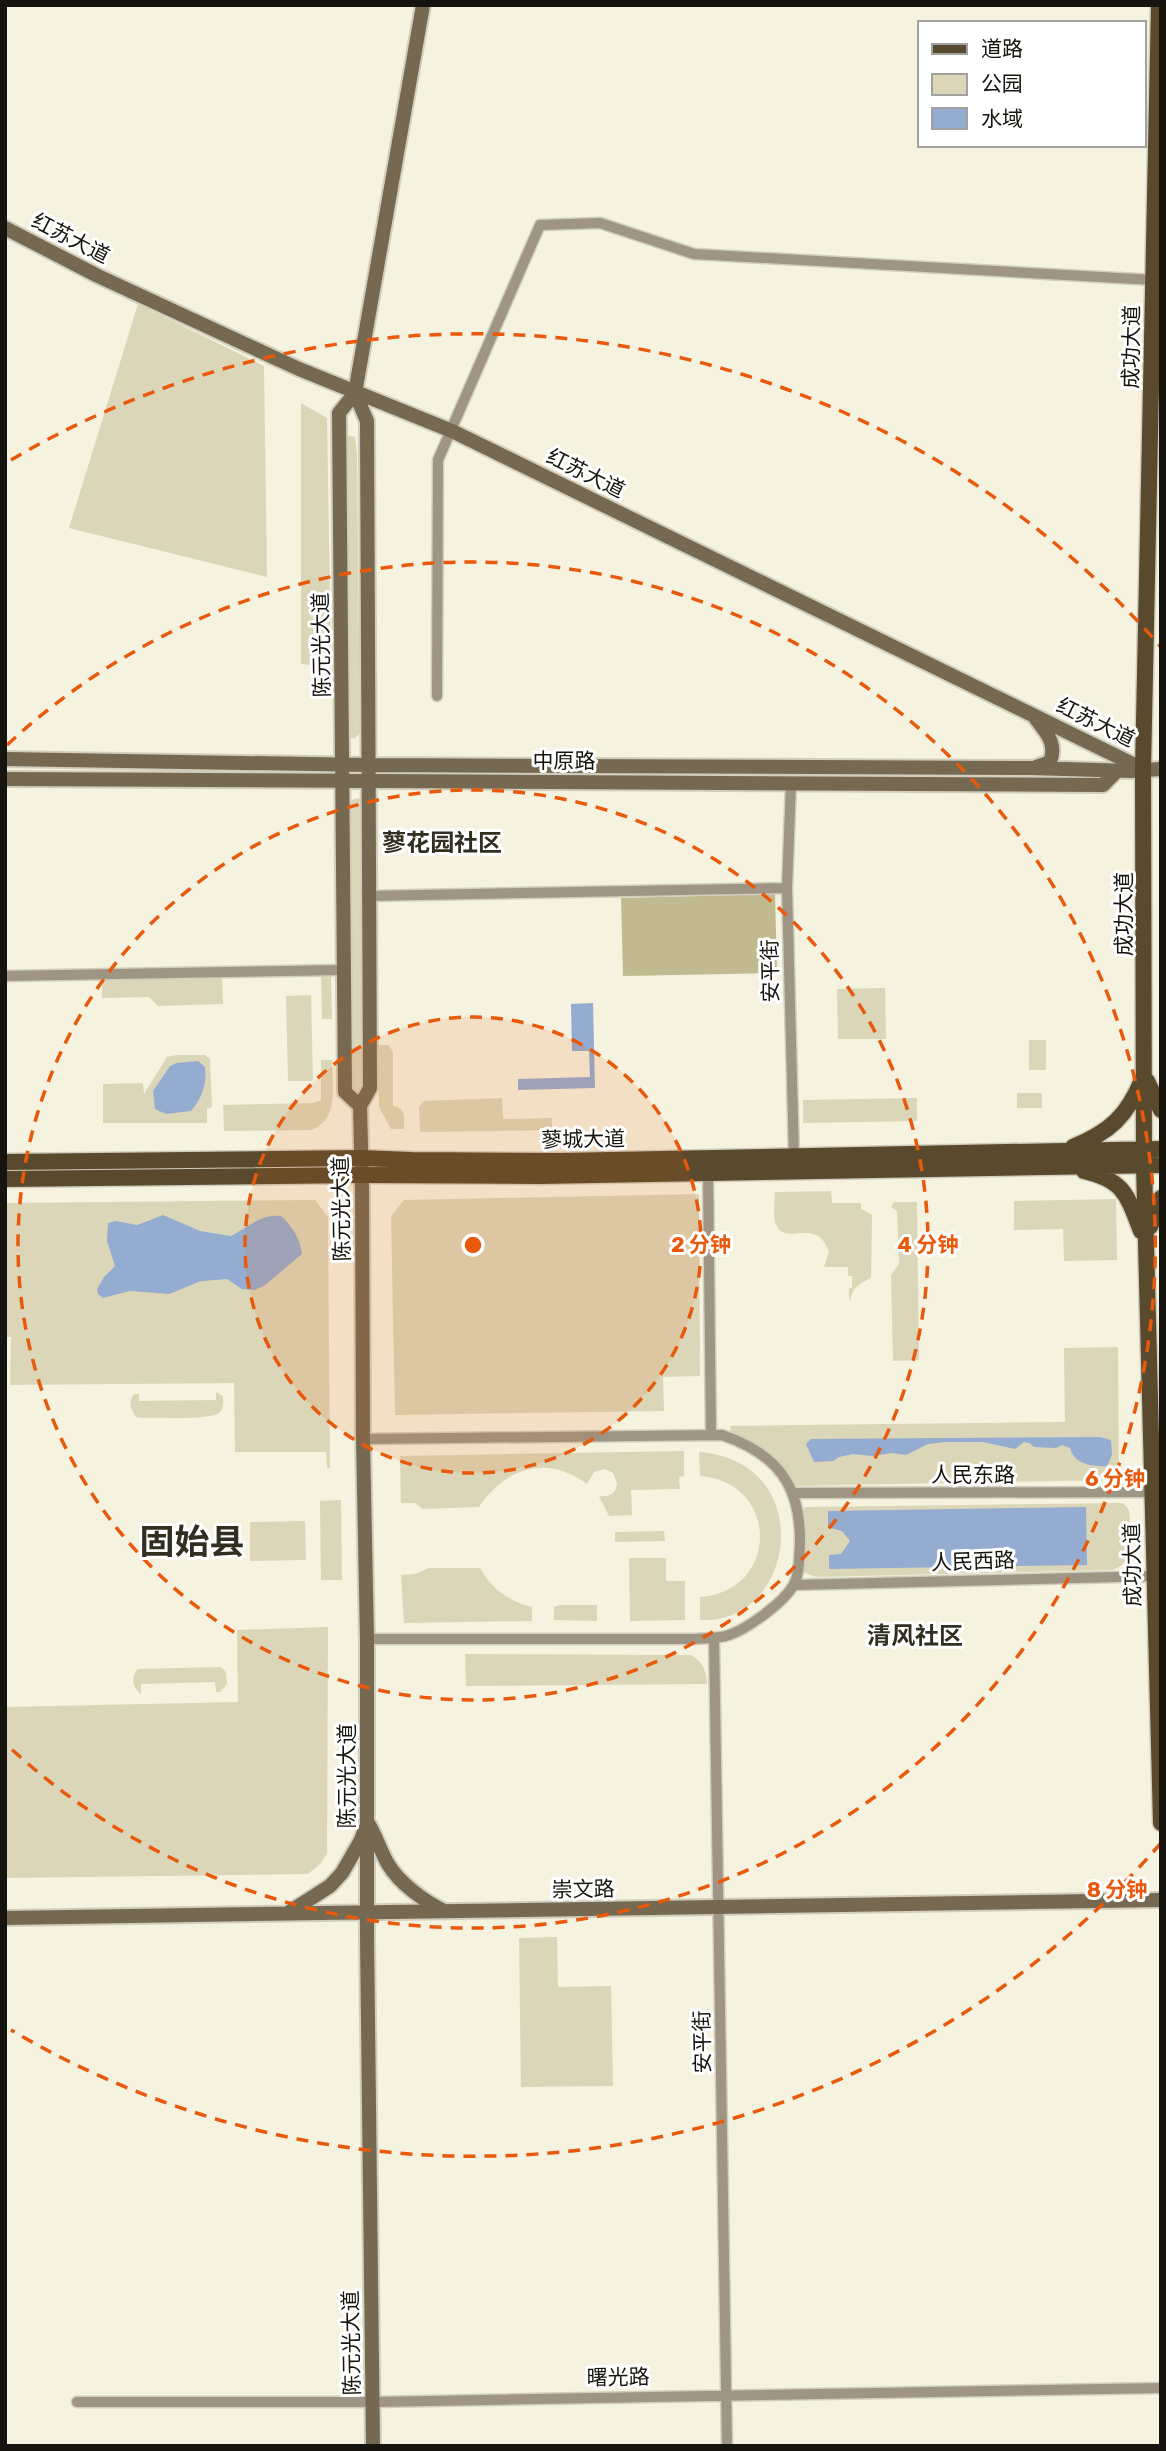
<svg xmlns="http://www.w3.org/2000/svg" width="1166" height="2451" font-family="Rubik,'Noto Sans SC',sans-serif">
<style>
.green{fill:#dbd6b8}
.forest{fill:#c1b990}
.water{fill:#94accf}
.lines{fill:none;stroke-linecap:round;stroke-linejoin:round}
.street-casing{stroke:#d1cebe;stroke-width:13}
.secondary-casing{stroke:#d1cebe;stroke-width:18}
.primary-casing{stroke:#d1cebe;stroke-width:19}
.street{stroke:#9e9585;stroke-width:10}
.secondary{stroke:#766952;stroke-width:14}
.primary{stroke:#5a4a2d;stroke-width:16}
.ring{fill:none;stroke:#e8590c;stroke-width:3.5;stroke-dasharray:12 9}
.labels{text-anchor:middle;dominant-baseline:central;stroke-width:6;stroke-linejoin:round;paint-order:stroke}
.street-label{font-size:21px;fill:#15140e;stroke:#fff}
.quarter-label{font-size:24px;font-weight:bold;fill:#312f20;stroke:#fff}
.town-label{font-size:35px;font-weight:bold;fill:#312f20;stroke:#fff}
.centre{fill:#e8590c;stroke:#fff;stroke-width:3.5}
.ring-label{font-size:21px;text-anchor:middle;font-weight:bold;fill:#e8590c;stroke:#fff;stroke-width:6;stroke-linejoin:round;paint-order:stroke}
</style>
<rect width="100%" height="100%" fill="#f5f2df"/>
<!-- green -->
<path class="green" d="M138,304L264,366L267,577L69,528Z
M301,403L327,418L331,667L301,664Z
M347,435L355,437L357,453L360,733L354,739L347,736L343,436Z
M358,798L363,802L365,1086L359,1094H355L350,1087V809L352,800Z
M321,976H331L332,1019H322Z
M222,977L223,1004L158,1006L149,997L102,998V978Z
M885,988L886,1039H838L837,989Z
M311,995L313,1081H288L286,996Z
M1029,1040H1046V1070H1029Z
M378,1045H389L393,1053V1106C406,1108 404,1117 404,1129H391L379,1107Z
M177,1055H205L210,1059L212,1107L207,1109V1123H103V1084L143,1083L144,1094L167,1057Z
M321,1060H332C332,1085 340,1119 311,1130L224,1131L223,1105L313,1103L321,1100Z
M1017,1093H1042V1108H1017Z
M502,1098L503,1119L552,1118V1130L420,1132L419,1107L424,1101Z
M917,1098V1121L803,1123V1100Z
M831,1191L832,1203H861V1209L872,1215L871,1278C862,1282 851,1288 851,1300L849,1299V1288H852V1276H848V1267H824L829,1252C817,1217 788,1245 777,1227C772,1218 775,1202 775,1192Z
M699,1194L700,1376L663,1377L664,1411L395,1415L391,1216L404,1200Z
M1116,1199L1117,1260L1064,1261L1063,1229L1014,1230V1201Z
M315,1200L328,1217L330,1468H327L326,1452H235L234,1383L10,1385L11,1337H5V1203Z
M894,1202H917L919,1360L893,1361L891,1275L899,1264L897,1211L891,1207Z
M1118,1347L1119,1480L789,1486L764,1457L732,1439L730,1426L1065,1422L1064,1348Z
M216,1392L223,1396C223,1401 224,1408 220,1412C211,1421 158,1417 143,1418L136,1417C131,1410 127,1400 135,1394H139V1401L216,1400Z
M684,1451V1476L679,1477L680,1489L631,1490L632,1515L609,1516L599,1496C610,1497 616,1494 617,1483L613,1473L605,1469L594,1472L587,1484C547,1454 505,1468 479,1507L423,1509L415,1503H401L400,1456Z
M699,1452C819,1461 797,1625 700,1620V1597C780,1591 780,1482 700,1476Z
M341,1500L342,1580H321L320,1501Z
M1123,1503L1129,1510C1130,1534 1140,1561 1112,1570L816,1577L803,1572V1511L805,1507Z
M305,1521L306,1560L250,1561V1522Z
M664,1531L665,1541L615,1542V1532Z
M629,1558H666V1581H685V1620L630,1621Z
M429,1568H480C492,1589 508,1601 532,1607V1621L404,1623L401,1575L415,1574Z
M560,1605H597V1621L554,1620V1607Z
M328,1627L327,1854L320,1864L308,1874L5,1878V1707L238,1702L237,1630Z
M465,1654L691,1655C703,1662 706,1670 707,1684L466,1686Z
M221,1667L226,1672L227,1684L220,1692H216L215,1682L141,1684V1694C132,1688 131,1676 138,1669Z
M557,1937L558,1987L611,1986L613,2086L521,2087L519,1938Z"/>
<!-- forest -->
<path class="forest" d="M775,894L777,973L623,976L621,898Z"/>
<!-- water -->
<path class="water" d="M593,1003L595,1088L518,1090V1079L590,1077L589,1051H572L571,1004Z
M198,1061L205,1067C207,1084 202,1098 191,1111L166,1114L155,1109L153,1091L170,1066L177,1063Z
M163,1215L200,1231L231,1236C249,1227 260,1214 281,1216C292,1226 300,1238 302,1254L265,1285L255,1290L242,1289L227,1279L216,1280L201,1281L169,1294L130,1291L103,1298L98,1294L97,1289L104,1277L115,1266L107,1241L108,1223L115,1221L137,1225Z
M1100,1437L1111,1440L1112,1455L1107,1466C1092,1467 1074,1464 1070,1448L1062,1445L1056,1448L1034,1447L1029,1443L1024,1442L1015,1449L983,1442H945L928,1444L906,1455L892,1453L872,1456L853,1454L839,1457L833,1461L814,1462L806,1444L811,1439Z
M1086,1507L1087,1565L829,1569V1555L841,1554L850,1541L842,1531L828,1527V1511Z"/>
<g class="lines">
<defs>
<path id="street" d="M437,696L438,460L540,225L600,223L694,254L1154,280
M791,783L787,888L794,1157
M368,896L787,888
M5,976L344,970
M708,1173L711,1434
M363,1439L722,1435C778,1454 801,1486 800,1544C799,1557 800,1574 793,1586C783,1603 747,1629 729,1635C718,1639 704,1638 692,1639H367
M794,1493L1151,1492
M795,1585L1158,1576
M714,1638L727,2446
M77,2402H373L1161,2388"/>
<path id="secondary" d="M5,228L98,276L299,369L452,431L1143,769
M355,393L367,421L370,1088L360,1106L362,1188L363,1439L367,1639V1936L373,2446
M5,759L369,765L1031,768L1131,771L1161,769
M1036,767L1050,762C1057,744 1047,733 1036,719
M5,779L1103,785L1117,771
M360,1106L345,1092L339,413L355,393L423,5
M368,1823C376,1836 380,1850 388,1864C399,1883 424,1901 444,1911
M288,1913L330,1886L342,1873L361,1840L365,1829
M5,1918L1161,1900"/>
<path id="primary" d="M1159,5L1143,769L1144,1165L1161,1823
M1147,1081L1161,1110
M1073,1147C1110,1132 1127,1116 1142,1080
M5,1162L361,1158L411,1160L560,1161L1161,1149
M1084,1171C1124,1180 1127,1195 1141,1231
M5,1179L362,1175L539,1176L1161,1165
M1150,1227L1161,1198"/>
</defs>
<!-- street casing -->
<use href="#street" class="street-casing"/>
<!-- secondary casing -->
<use href="#secondary" class="secondary-casing"/>
<!-- primary casing -->
<use href="#primary" class="primary-casing"/>
<!-- street -->
<use href="#street" class="street"/>
<!-- secondary -->
<use href="#secondary" class="secondary"/>
<!-- primary -->
<use href="#primary" class="primary"/>
</g>
<!-- distance rings -->
<circle cx="473" cy="1245" r="228" fill="#e8590c" fill-opacity=".12"/>
<g class="ring">
<circle cx="473" cy="1245" r="228"/>
<circle cx="473" cy="1245" r="455"/>
<path d="M7 745A683 683 0 1 1 7 1745"/>
<path d="M1161 1843A911 911 0 0 1 11 2030M11 460A911 911 0 0 1 1161 647"/>
</g>
<g class="labels">
<!-- street labels -->
<g class="street-label">
<text transform="translate(71 238) rotate(27)">红苏大道</text>
<text transform="translate(1131 347) rotate(-89)">成功大道</text>
<text transform="translate(586 473) rotate(26)">红苏大道</text>
<text transform="translate(321 645) rotate(-91)">陈元光大道</text>
<text transform="translate(1096 722) rotate(26)">红苏大道</text>
<text x="564" y="760">中原路</text>
<text transform="translate(1123 914) rotate(-90)">成功大道</text>
<text transform="translate(770 971) rotate(-91)">安平街</text>
<text transform="translate(583 1139) rotate(-1)">蓼城大道</text>
<text transform="translate(341 1209) rotate(-91)">陈元光大道</text>
<text x="973" y="1474">人民东路</text>
<text transform="translate(973 1561) rotate(-2)">人民西路</text>
<text transform="translate(1132 1565) rotate(-91)">成功大道</text>
<text transform="translate(346 1776) rotate(-90)">陈元光大道</text>
<text transform="translate(583 1889) rotate(-1)">崇文路</text>
<text transform="translate(702 2042) rotate(-91)">安平街</text>
<text transform="translate(351 2343) rotate(-91)">陈元光大道</text>
<text transform="translate(618 2377) rotate(-1)">曙光路</text>
</g>
<!-- quarter labels -->
<g class="quarter-label">
<text x="442" y="843">蓼花园社区</text>
<text x="915" y="1636">清风社区</text>
</g>
<!-- town labels -->
<g class="town-label">
<text x="192" y="1542">固始县</text>
</g>
</g>
<circle cx="473" cy="1245" r="10" class="centre"/>
<g class="ring-label">
<text x="701" y="1252">2 分钟</text>
<text x="928" y="1252">4 分钟</text>
<text x="1115" y="1486">6 分钟</text>
<text x="1117" y="1897">8 分钟</text>
</g>
<!-- border -->
<rect width="1166" height="2451" fill="none" stroke="#15140e" stroke-width="14"/>
<!-- legend -->
<rect x="918" y="21" width="228" height="126" fill="#ffffff" stroke="#a1a19f" stroke-width="2"/>
<rect x="932" y="44" width="35" height="10" fill="#5a4a2d" stroke="#a1a19f" stroke-width="2"/>
<text x="981" y="56" font-size="21" fill="#15140e">道路</text>
<rect x="932" y="74" width="35" height="21" fill="#dbd6b8" stroke="#a1a19f" stroke-width="2"/>
<text x="981" y="91" font-size="21" fill="#15140e">公园</text>
<rect x="932" y="108" width="35" height="21" fill="#94accf" stroke="#a1a19f" stroke-width="2"/>
<text x="981" y="126" font-size="21" fill="#15140e">水域</text>
</svg>
